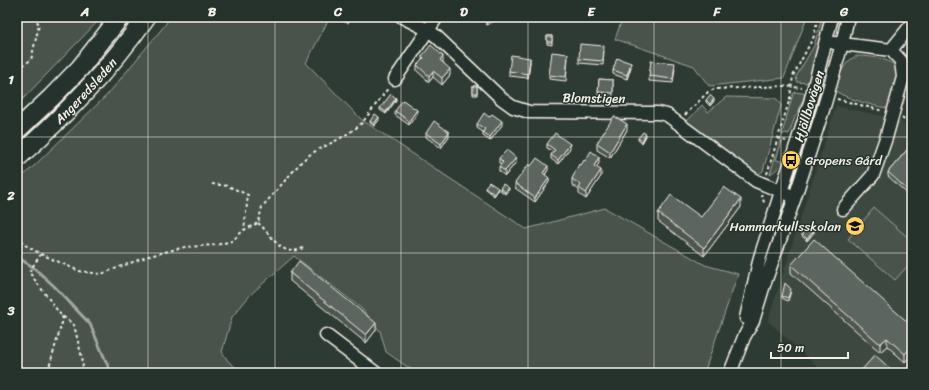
<svg xmlns="http://www.w3.org/2000/svg" width="929" height="390" font-family="Sriracha,sans-serif">
<style>
.built{fill:#3c4841}
.green{fill:#48524c;stroke:#9ea29a}
.lines{fill:none;stroke-linecap:round;stroke-linejoin:round}
.stream{stroke:#a4a8a0;stroke-width:3}
.minor-casing{stroke:#f4f1e8;stroke-width:15}
.highway-casing{stroke:#f4f1e8;stroke-width:21}
.path{stroke:#f4f1e8;stroke-width:2;stroke-dasharray:3 3;stroke-linecap:butt}
.minor{stroke:#26332d;stroke-width:12}
.highway{stroke:#26332d;stroke-width:18}
.wall{fill:#4f5751;stroke:#f4f1e8}
.shaded-wall{fill:#404742;stroke:#f4f1e8}
.building{fill:#5c655e;stroke:#f4f1e8}
.grid{fill:none;stroke:#f4f1e8;stroke-width:1;stroke-opacity:0.55}
.labels{text-anchor:middle;dominant-baseline:central;stroke-width:3;stroke-linejoin:round;paint-order:stroke}
.street-label{font-size:13px;fill:#f4f1e8;stroke:#26332d}
.poi-label{font-size:13px;fill:#f4f1e8;stroke:#26332d;text-anchor:start}
.neatline{fill:none;stroke:#f4f1e8;stroke-width:1.5}
.grid-label{font-size:13px;text-anchor:middle;font-weight:bold;fill:#f4f1e8}
</style>
<rect width="100%" height="100%" fill="#2e3b34"/>
<filter id="ink" filterUnits="userSpaceOnUse"><feTurbulence type="fractalNoise" baseFrequency=".025" numOctaves="2"/><feDisplacementMap in="SourceGraphic" scale="8" xChannelSelector="R" yChannelSelector="G"/><feConvolveMatrix kernelMatrix="1 2 1 2 8 2 1 2 1" color-interpolation-filters="sRGB"/></filter>
<g filter="url(#ink)">
<!-- built -->
<path class="built" d="M836,106L900,120L912,131V373H824L768,321Z"/>
<!-- green -->
<path class="green" d="M17,17H102L17,105Z
M170,17H330L306,63L362,120L526,229L605,208L705,265L738,274L704,373H416L386,352L380,331L362,309L294,256L251,294L232,317L222,352L228,361L242,373H17V181L34,166L108,94L165,25Z
M623,17H807L784,78L709,86L694,66L615,39Z
M822,17H826L809,83L797,82L796,77L797,75L814,46Z
M857,56C868,56 898,58 898,74C898,83 891,98 889,108C879,108 840,97 835,90C839,77 843,61 857,56Z
M832,58L833,59L796,178L790,185L788,184L825,69L827,63Z
M795,92L803,93L805,95L798,113L795,117L789,134L785,133L783,135L782,134L793,94Z
M726,97L775,98L780,102L781,106L763,171L759,174L755,173L720,148L687,121L702,105L708,112Z
M780,141H782L776,160L781,161C780,167 776,171 770,174Z
M874,208L912,241V261L895,280L848,239Z"/>
<g class="lines">
<!-- stream -->
<path class="stream" d="M17,257L33,267L54,286L90,324L111,373"/>
<defs>
<path id="minor" d="M402,17L428,30L436,36L502,99L513,107L529,112L658,113L667,115L756,181L795,197
M834,43L891,50
M891,50L912,24
M395,79L437,17
M843,209L873,175L886,138L903,77L901,61L891,50
M746,318L760,257L810,102L832,17
M326,335L376,373
M730,373L744,337L753,321L763,288L795,197L823,110L842,44L848,17"/>
<g id="highway">
<path d="M17,130L51,98L80,68L120,17"/>
<path id="s1" d="M17,158C66,114 108,71 146,17"/>
</g>
</defs>
<!-- minor casing -->
<use href="#minor" class="minor-casing"/>
<!-- highway casing -->
<use href="#highway" class="highway-casing"/>
<!-- path -->
<path class="path" d="M17,69L31,60L39,25L35,17
M837,99L883,111
M685,115L708,92L715,89L785,86L802,88
M902,118L912,127
M778,138L786,141
M767,174L790,98L793,76L814,36L818,17
M212,184L228,186L248,195L244,230
M761,194L765,205
M258,223C272,234 280,259 303,248
M17,236L25,245L41,254L79,271L101,274L149,256L185,247L216,245L232,241L244,230L258,223L262,207L302,161L312,153L339,139L355,129L362,123L389,87
M41,254L29,272L60,314L74,325L83,362L82,373
M48,371L63,319L61,315"/>
<!-- minor -->
<use href="#minor" class="minor"/>
<!-- highway -->
<use href="#highway" class="highway"/>
</g>
<!-- wall -->
<path class="wall" d="M337,17H351L348,23L337,19Z
M415,17H422L420,20Z
M483,17H501L487,25Z
M547,36H552V45L547,44Z
M604,50L603,65L579,63V59Z
M422,56L443,62L450,75L442,85L433,77L429,82L417,71V65L422,60Z
M568,58L566,81L549,79V75Z
M530,62L528,78L509,76V71Z
M631,67L627,79L613,74V70Z
M675,68L673,83L649,81V76Z
M599,79L613,80V97L598,96Z
M473,86H477V95H473Z
M396,100L386,114L380,110V108Z
M706,100L714,101L710,106L706,102Z
M395,111L417,114L409,125L395,115Z
M379,120L374,126L370,123V121Z
M477,124L502,125L490,141L483,136V132L477,128Z
M627,130L610,158L597,150V143Z
M426,133L449,136L441,148L426,137Z
M646,136L642,143L638,140V138Z
M547,144L570,148L558,164L551,159V155L553,152L547,148Z
M912,144V198L888,176V172Z
M499,158L516,162L505,176L499,171V167L501,164L499,163Z
M599,163L596,168L601,176L586,199L579,194V190L572,185V179L581,165Z
M531,166L548,170L545,175L549,182L535,202L515,188V183Z
M485,187L498,190L494,196L485,189Z
M500,188L509,190L505,194L500,190Z
M741,207L704,256L658,221V213L701,217Z
M815,231L807,241L802,236V234Z
M791,265L912,326L905,362L887,346L880,352L791,273Z
M290,273L376,330L366,343L290,281Z
M791,291L788,301L782,298V296Z"/>
<!-- shaded-wall -->
<path class="shaded-wall" d="M349,17H351L348,23V19Z
M494,17H501L487,25V21Z
M443,56V62L440,66V60Z
M530,58V62L528,78V74Z
M631,63V67L627,79V75Z
M450,69V75L442,85V78Z
M433,71V77L429,82V76Z
M396,98V100L386,114V112Z
M714,99V101L710,106V104Z
M417,110V114L409,125V121Z
M379,117V120L374,126V124Z
M502,121V125L490,141V137Z
M627,124V130L610,158V152Z
M449,132V136L441,148V144Z
M646,134V136L642,143V141Z
M570,144V148L558,164V160Z
M599,157V163L594,172V166Z
M516,158V162L505,176V171Z
M548,166V170L543,177V173Z
M601,170V176L586,199V193Z
M549,178V182L535,202V198Z
M498,188V190L494,196V194Z
M509,188V190L505,194V192Z
M741,199V207L704,256V248Z
M815,229V231L807,241V239Z
M376,323V330L366,343V335Z
M887,338V346L880,352V344Z
M912,346V354L905,362V354Z"/>
<!-- building -->
<path class="building" d="M343,17H349L348,19Z
M485,17H494L487,21Z
M547,36H552V42H547Z
M580,44L604,46L603,61L579,59Z
M431,45L443,56L440,60L450,69L442,78L433,71L429,76L417,65L424,58L422,56Z
M552,52L568,54L566,77L549,75Z
M511,55L530,58L528,74L509,71Z
M617,58L631,63L627,75L613,70Z
M651,61L675,63L673,79L649,76Z
M599,79L613,80V93L598,92Z
M473,86H477V93H473Z
M391,94L396,98L386,112L380,108Z
M710,95L714,99L710,104L706,100Z
M403,100L417,110L409,121L395,111Z
M484,113L489,117L492,114L502,121L490,137L483,132L485,129L477,124Z
M375,114L379,117L374,124L370,121Z
M614,116L627,124L610,152L597,143Z
M434,121L449,132L441,144L426,133Z
M643,132L646,134L642,141L638,138Z
M555,133L570,144L558,160L551,155L555,150L547,144Z
M912,144V194L888,172Z
M507,150L516,158L505,171L499,167L503,162L499,158Z
M591,151L599,157L594,166L601,170L586,193L579,188L581,185L572,179L579,164L581,165L584,160L585,161Z
M537,158L548,166L543,173L549,178L535,198L515,183L529,164L531,166Z
M489,182L498,188L494,194L485,187Z
M503,184L509,188L505,192L500,188Z
M724,187L741,199L704,248L658,213L671,195L701,217Z
M810,225L815,229L807,239L802,234Z
M814,239L912,326V346L905,354L887,338L880,344L791,265Z
M299,261L376,323L366,335L290,273Z
M785,283L791,289L788,298L782,296Z
M875,355L895,373H859Z"/>
</g>
<!-- grid -->
<path class="grid" d="M148,17V373M275,17V373M401,17V373M528,17V373M654,17V373M781,17V373M17,137H912M17,253H912"/>
<!-- icons -->
<defs>
<symbol id="bus-disc" viewBox="-11 -11 22 22"><circle r="9.5" fill="#ffd166" stroke="#26332d"/><path d="M-5-6H5V4H4V6H2V4H-2V6H-4V4H-5ZM-3.5-4V0h7V-4ZM-3.5 1.2v1.5H-2V1.2ZM2 1.2v1.5H3.5V1.2Z" fill="#111"/></symbol>
<symbol id="school-disc" viewBox="-11 -11 22 22"><circle r="9.5" fill="#ffd166" stroke="#26332d"/><path d="M0-5L7-2L0 1L-7-2ZM-4 1L0 2.5L4 1V4Q0 6-4 4Z" fill="#111"/></symbol>
</defs>
<g fill-rule="evenodd">
<use href="#bus-disc" x="780" y="149" width="22" height="22"/>
<use href="#school-disc" x="844" y="215" width="22" height="22"/>
</g>
<g class="labels">
<!-- street labels -->
<g class="street-label">
<text stroke="none"><textPath href="#s1" startOffset="96">Angeredsleden</textPath></text>
<text transform="translate(594 98) rotate(1)">Blomstigen</text>
<text transform="translate(809 106) rotate(-73)">Hjällbovägen</text>
</g>
<!-- poi labels -->
<g class="poi-label">
<text x="805" y="160">Gropens Gård</text>
<text x="841" y="226" text-anchor="end">Hammarkullsskolan</text>
</g>
</g>
<!-- margin -->
<rect width="929" height="390" fill="none" stroke="#26332d" stroke-width="44"/>
<!-- scale -->
<path d="M771 352v6h77v-6" fill="none" stroke="#f4f1e8" stroke-width="2"/>
<text x="777" y="352" font-size="12" fill="#f4f1e8" stroke="#26332d" stroke-width="3" paint-order="stroke">50 m</text>
<rect x="22" y="22" width="885" height="346" class="neatline"/>
<g class="grid-label">
<text x="85" y="16">A</text>
<text x="212" y="16">B</text>
<text x="338" y="16">C</text>
<text x="464" y="16">D</text>
<text x="591" y="16">E</text>
<text x="717" y="16">F</text>
<text x="844" y="16">G</text>
<text x="11" y="84">1</text>
<text x="11" y="200">2</text>
<text x="11" y="315">3</text>
</g>
</svg>
